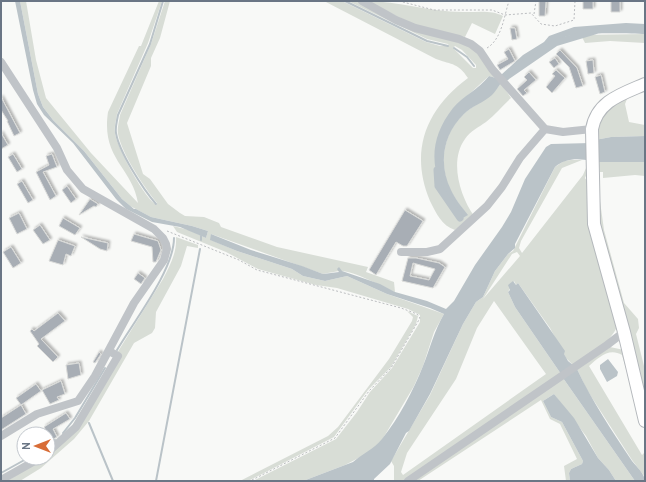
<svg xmlns="http://www.w3.org/2000/svg" width="646" height="482" font-family="Overpass,sans-serif">
<style>
.green{fill:#d8ddd6;fill-rule:evenodd}
.water{fill:#bac3c8}
.lines{fill:none;stroke-linecap:round;stroke-linejoin:round}
.stream{stroke:#bac3c8;stroke-width:2}
.canal{stroke:#bac3c8;stroke-width:7}
.building{fill:#a8aeb5;stroke:#dadbd9;fill-rule:evenodd;filter:url(#shadow)}
.primary-casing{stroke:#b4b8bc;stroke-width:14}
.path{stroke:#bbbdc0;stroke-width:1;stroke-dasharray:2 2;stroke-linecap:butt}
.street{stroke:#c0c4c8;stroke-width:8}
.primary{stroke:#fff;stroke-width:12}
</style>
<defs>
<filter id="shadow"><feDropShadow dx="2" dy="-2" stdDeviation="1" flood-color="#0004"/></filter>
</defs>
<rect width="100%" height="100%" fill="#f8f9f7"/>
<!-- green -->
<path class="green" d="M20,1H26L36,60L46,98L91,153L138,203C132,167 101,159 108,112L139,46H141L159,1H162L148,43L117,114C116,121 114,127 115,133C116,146 146,201 157,205V203C144,187 122,154 118,134C117,128 119,122 120,115L151,44L165,1H170L160,38L151,58V66L127,123L143,174L150,179L168,204L180,213L185,216L204,217L219,223L221,227L277,247L368,267L366,272L394,282L395,292C385,287 352,271 342,271C336,271 329,273 323,274L211,234V240L237,251L292,269L303,276L325,281L347,276L387,294L444,314L434,332L423,366L414,386L382,440L370,452L345,465L303,481H253L336,439L357,412L370,392L392,368L420,322V315L408,309L337,288L316,285L258,269L226,252L177,232L173,226L189,230L206,238L208,231L192,226L151,217L130,206L122,199L84,151L53,120L43,107L38,94Z
M324,1H342L426,42L440,46H449L448,44L427,39L348,1H359L442,37L475,48L496,78L489,76L453,109L445,121L436,176L447,200L463,218L467,215C462,207 455,199 450,190C438,163 443,131 466,112C480,101 490,99 501,83L511,98C502,106 495,115 486,122C479,127 470,131 465,139C449,161 460,196 474,216L455,230C442,226 436,213 430,201C409,151 426,109 468,78C458,63 453,65 436,59ZM455,46L462,50L476,65V68H473L453,48Z
M366,1C400,1 432,13 467,12C479,12 492,10 503,16L495,34L472,23L465,37L434,31L411,23Z
M645,34V43L610,41L585,43L581,35Z
M629,94L625,104L629,122L645,125V136L611,137L595,140L596,119Z
M571,160H582L562,168L521,241L519,248L522,253L583,175L589,161L590,167L585,178L587,181L618,325C609,345 591,353 573,365L566,358L550,328L518,283L516,285L514,281L508,292L515,307L561,374L403,481H394V466L391,461L430,395L463,324L476,302L483,297L495,271L508,254L513,251L555,167L564,161ZM517,252L520,256L483,299L512,254ZM494,301L546,374L403,475L401,472L407,453L456,379L477,328Z
M594,162H645V176L635,175L603,178V172H600L599,166Z
M599,194L604,230L624,303L638,319L639,328L636,334L645,370V403L600,227Z
M176,237L198,245V248L187,246L181,266L156,312L155,328L152,333L134,343L89,421L74,439L41,468L20,481H7L44,458H48V455L60,445L163,279C170,265 177,253 176,237Z
M407,311L418,316L416,324L391,367L368,390L334,437L262,474L248,481H240L328,436L338,427L389,359L412,321L413,317Z
M610,347L624,350L638,409L622,355C609,347 598,358 589,366L642,455L645,452V477L632,460L587,390L577,369Z
M563,378L635,481H616L609,470L598,458L586,436L554,394L543,401L551,417L562,422L583,461L582,464L571,469L569,473L570,481H566L564,466L577,459L560,424L550,419L541,400L418,481H412Z"/>
<!-- water -->
<path class="water" d="M15,1H20L38,94L43,107L53,120L84,151L122,199L134,209H136L151,217L192,226L208,231L206,238L180,227L152,222L126,209L116,199L73,143L44,115L37,104L33,90Z
M626,23L645,24V34C629,33 578,32 565,37C542,46 523,66 504,80L501,75L523,55L544,42L549,36L574,27Z
M489,76L496,78L501,83C498,87 495,92 492,95C483,103 472,106 464,114C443,134 438,164 451,190C455,199 462,207 468,215L463,218L460,213L458,215L455,212C431,177 425,144 453,108C463,96 479,89 489,76Z
M645,136V162H594L595,140L611,137Z
M591,143V161C579,158 565,158 555,167L515,244V248L508,254L495,271L483,297L476,302L463,324L430,394L409,431L406,433L390,464L374,479V481H303L353,462C363,453 373,450 382,439C399,418 413,391 423,366C430,349 434,331 444,314L430,308L387,294L347,276L325,281L303,276L292,269L237,251L210,240L211,234L251,250L302,266L323,274L339,272L337,269L339,267L342,271L380,284L395,292L427,301L446,309L454,301L475,265L502,227L511,212L525,179L546,147L551,144Z
M513,281L516,285L518,283L565,351L564,354L568,361L573,365L561,374L515,307L508,292L510,290L508,285Z
M608,359L618,372L617,376L607,382L600,369V365Z
M577,369C592,401 612,431 632,461C636,466 645,474 645,481H635L563,378Z
M554,394L574,418L598,458L609,470L616,481H570L569,473L571,469L582,464L583,461L562,422L551,417L543,401Z"/>
<g class="lines">
<!-- stream -->
<path class="stream" d="M345,1L427,41L448,46
M454,48L467,57L474,66
M156,204C143,189 119,152 116,133C115,127 117,121 118,115L150,44L163,1
M201,240V236
M117,350C134,321 174,270 174,238
M89,423L113,481
M63,433L75,418L105,368
M48,445L55,440
M1,473L28,458
M156,481L200,249"/>
<!-- canal -->
<path class="canal" d="M506,77L555,43L595,31
M437,170L438,186L460,218"/>
</g>
<!-- building -->
<path class="building" d="M539,1H546L545,16H539Z
M583,1H593V9H583Z
M611,1H620V12H611Z
M510,28H515L517,39L512,40Z
M509,49L515,61L500,70L497,65L508,59L504,52Z
M560,50L577,68L583,86L576,88L569,67L556,54Z
M555,58L559,64L554,68L549,62Z
M593,60L594,73L588,74L586,61Z
M556,70L565,78L552,93L546,87L555,76L552,74Z
M529,72L536,80L524,90L527,93L523,96L517,89L527,80L524,77Z
M601,75L605,92L600,94L595,77Z
M1,97L20,133L14,136L7,121H8L1,110Z
M1,133L8,145L1,149Z
M13,154L22,169L17,172L8,157Z
M52,154L57,167L43,172L56,196L50,200L36,172L49,165L46,156Z
M22,181L33,200L28,203L17,184Z
M67,186L76,199L71,203L62,190Z
M90,199L98,204L96,207L94,206L79,215Z
M405,210L423,221L407,246H403L396,242L376,275L369,270Z
M19,213L27,229L17,234L9,218Z
M63,218L80,228L75,235L59,226Z
M40,225L50,240L43,244L33,230Z
M134,234L158,241L161,250L156,262H153L152,247L131,241Z
M81,237L108,243L107,251L100,249Z
M58,240L75,246L71,256L66,254L63,265L49,261Z
M11,247L21,263L13,268L3,252Z
M408,258H416L439,263L445,267L433,288L402,281ZM413,263L435,269L429,280L410,276Z
M138,273L145,278L141,284L134,279Z
M58,313L65,321L41,339L58,357L53,362L37,346L39,344L30,331L32,329L34,331Z
M99,352L101,354L95,363L93,362Z
M79,363L81,375L68,379L66,365Z
M61,381L65,394L57,397L59,400L50,404L42,390Z
M36,384L41,391L21,405L16,398Z
M21,405L26,414L1,430V418Z
M66,413L70,419L53,429L57,437L48,442V434L44,427Z"/>
<g class="lines">
<defs>
<path id="primary" d="M645,84C622,94 597,101 592,129L594,224L624,332L645,421"/>
</defs>
<!-- primary casing -->
<use href="#primary" class="primary-casing"/>
<!-- path -->
<path class="path" d="M399,1L434,10H492L505,15L531,13L541,24L555,26L574,20L575,1
M534,14L536,1
M487,48C502,39 504,16 509,1
M167,231L239,260L257,270L401,308L417,314L420,318L391,368L369,391L335,438L250,481"/>
<!-- street -->
<path class="street" d="M362,1L396,20L415,28L459,39L471,44L480,51L492,69L545,129L563,132L592,129
M1,62L57,148L67,170L83,189L154,229L163,238L166,244L167,249L164,260L134,303L95,376L78,401L37,414L1,436
M401,252H427L440,249L487,206L502,187L520,158L545,129
M48,452L76,427L118,356L109,351
M1,480L40,458
M408,481L607,345L624,332"/>
<!-- primary -->
<use href="#primary" class="primary"/>
</g>
<!-- border -->
<rect width="646" height="482" fill="none" stroke="#6a7685" stroke-width="4"/>
<!-- north arrow -->
<g transform="translate(36 446) rotate(270)"><circle r="19" fill="#ffffff" stroke="#c3c8ce"/>
<path d="M0-3L7 15L0 10L-7 15Z" fill="#d86d37"/>
<text y="-6" font-size="11" font-weight="bold" text-anchor="middle" fill="#6a7685">N</text>
</g>
</svg>
